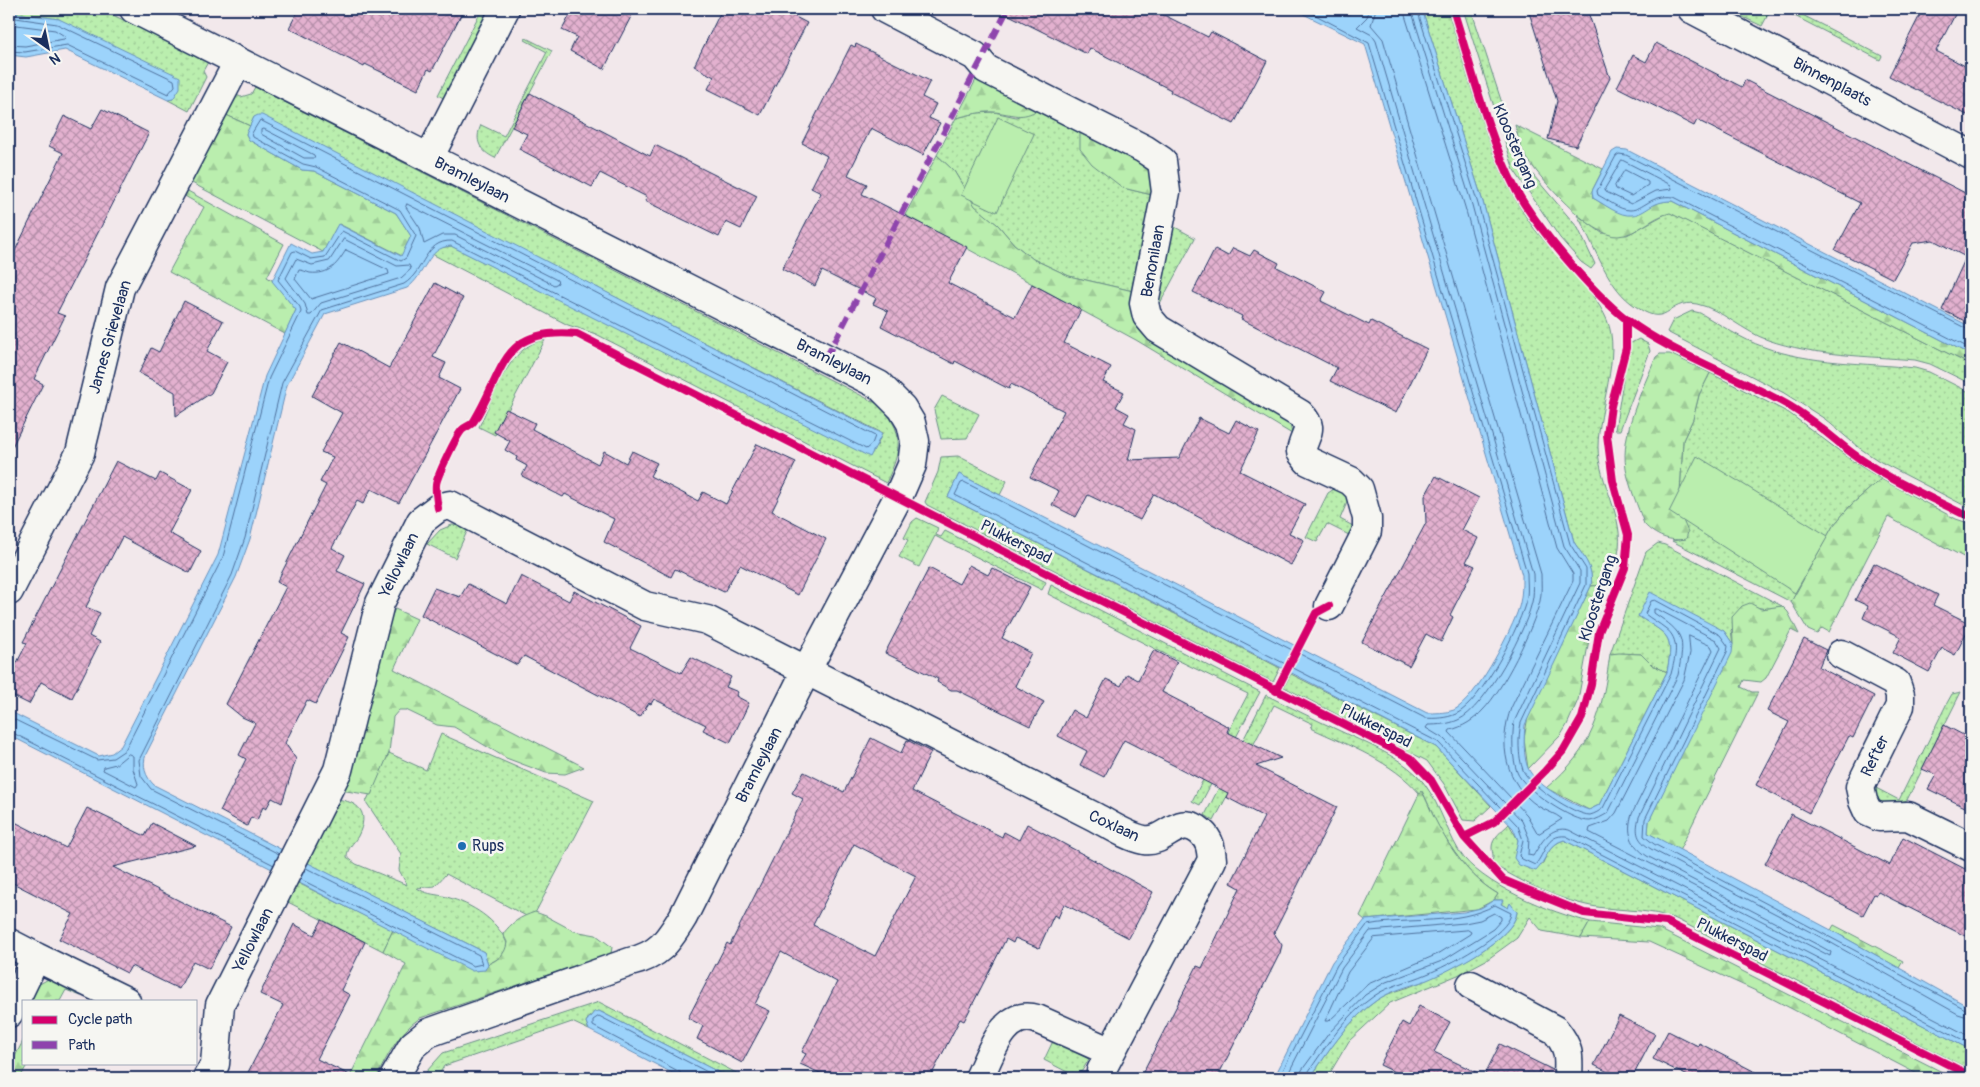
<svg xmlns="http://www.w3.org/2000/svg" width="1980" height="1087" font-family="Pangolin,sans-serif">
<style>
.green{fill:url(#green-dots);stroke:#6a8e86}
.forest{fill:url(#forest-firs);stroke:#6a8e86}
.pitch{fill:#baeeae;stroke:#6a8e86}
.water{fill:#9cd3fb;stroke:#6891bc}
.lines{fill:none;stroke-linecap:round;stroke-linejoin:round}
.shore{stroke:#4f719d;stroke-width:1}
.building{fill:url(#building-cross-hatch);stroke:#1b2f5e;fill-rule:evenodd}
.minor-casing{stroke:#1b2f5e;stroke-width:31}
.minor{stroke:#f6f6f2;stroke-width:28}
.quiet{stroke:#8e44ad;stroke-width:6;stroke-dasharray:12 6;stroke-linecap:butt}
.cycleway-casing{stroke:#f6f6f2;stroke-width:11}
.cycleway{stroke:#d6006c;stroke-width:8}
.poi-dot{fill:#1f6fb2;stroke:#f6f6f2;stroke-width:2}
.labels{text-anchor:middle;dominant-baseline:central;stroke-width:5;stroke-linejoin:round;paint-order:stroke}
.street-label{font-size:16px;fill:#1b2f5e;stroke:#f6f6f2}
.poi-label{font-size:16px;fill:#1b2f5e;stroke:#f6f6f2;text-anchor:start}
</style>
<defs>
<pattern id="green-dots" width="8" height="8" patternUnits="userSpaceOnUse" patternTransform="scale(1.25)"><rect width="8" height="8" fill="#baeeae"/><path d="M2 2h.1M6 6h.1" fill="none" stroke="#9fcc98" stroke-width="1.8" stroke-linecap="round"/></pattern>
<pattern id="forest-firs" width="22" height="20" patternUnits="userSpaceOnUse" patternTransform="scale(1.25)"><rect width="22" height="20" fill="#baeeae"/><path d="M5 1l3.5 6h-7zM16 11l3.5 6h-7z" fill="#9fcc98"/></pattern>
<pattern id="building-cross-hatch" width="8" height="8" patternUnits="userSpaceOnUse" patternTransform="scale(1.25)"><rect width="8" height="8" fill="#e3b1cf"/><path d="M0 0l8 8M0 8l8-8" fill="none" stroke="#b790ab"/></pattern>
</defs>
<rect width="100%" height="100%" fill="#f2e8eb"/>
<filter id="ink" filterUnits="userSpaceOnUse"><feTurbulence type="fractalNoise" baseFrequency=".02" numOctaves="2"/><feDisplacementMap in="SourceGraphic" scale="10" xChannelSelector="R" yChannelSelector="G"/><feConvolveMatrix kernelMatrix="1 2 1 2 8 2 1 2 1" color-interpolation-filters="sRGB"/></filter>
<g filter="url(#ink)">
<!-- green -->
<path class="green" d="M9,9H101L208,62L203,71L206,77L189,111L168,100L173,99L59,19L9,12Z
M482,9H494L447,100L438,95Z
M1422,9H1447C1469,76 1487,158 1526,217C1547,250 1593,286 1607,320C1622,354 1598,410 1598,447C1598,483 1626,517 1618,554C1616,564 1610,575 1606,585L1591,586C1594,567 1583,558 1574,542L1483,202Z
M1463,9H1471L1501,100L1511,143L1522,162L1578,228L1595,264L1591,269L1581,262L1560,238L1514,170Z
M1726,9H1771L1762,26Z
M1781,9H1791L1882,56L1880,60Z
M526,38L552,51L495,158C480,151 474,141 481,125L504,136L547,52L525,40Z
M255,87L878,404C906,431 901,451 886,483L596,334L568,325L432,254L440,248L451,246L569,304L877,446L882,433L562,270L254,117L250,126L224,114L234,94L241,97L251,94Z
M1043,107L1080,125L1123,188L1152,195L1133,291L1069,276L1033,259L1014,244L998,225L975,207L954,171L937,155L956,118L977,113L994,112L1016,117Z
M1669,212L1971,365V384L1930,364L1915,360C1867,356 1814,356 1768,340C1744,332 1721,309 1697,304C1665,298 1670,333 1631,303C1605,283 1594,243 1577,215L1602,233L1627,235Z
M1173,226L1195,238L1157,309L1156,295Z
M1692,311L1700,313C1721,325 1741,339 1764,347C1809,364 1867,363 1915,368L1929,372L1971,393V509L1879,461L1858,447L1825,419L1784,393L1667,332L1673,320Z
M1639,339L1648,344L1650,351L1620,430H1615L1629,344Z
M545,340L495,435L479,427C493,398 509,344 545,340Z
M1710,373L1789,413L1854,462L1881,479L1851,505L1833,526L1791,602L1672,541L1685,539L1679,511L1683,440L1693,419L1699,395Z
M942,396L979,414L967,438L941,439L934,410Z
M958,456L1007,481L1000,495L959,474L948,497L1280,668L1273,682L927,505L925,502L938,472L941,457Z
M1334,489L1342,490L1348,500L1340,519L1353,526L1349,535L1327,524L1317,542L1306,537L1328,493Z
M917,518L938,528L936,535L941,537L945,531L1046,582L1042,590L935,536L919,567L899,557L908,540L904,538L912,522Z
M452,525L469,527L455,558L427,544L440,530Z
M1658,543L1665,545L1782,606L1767,609L1755,607L1731,630L1733,644L1724,631L1638,616C1669,636 1674,634 1667,672L1652,665L1641,654H1610L1646,552Z
M1051,585L1260,692L1200,805L1192,801L1248,694L1169,656L1048,594Z
M1291,674L1436,747L1491,806L1475,821L1463,820L1444,784L1427,761L1284,687Z
M1961,692L1907,800L1888,806L1876,801V788L1899,800L1947,703L1952,694Z
M1266,695C1290,707 1314,719 1338,730C1365,743 1395,754 1417,775C1438,797 1444,826 1459,851C1480,885 1552,913 1590,922L1581,938L1542,931L1530,917L1517,938L1488,959L1458,975L1390,1003L1349,1041L1327,1078H1310C1329,1051 1349,1019 1377,1000C1387,993 1398,991 1409,987C1435,977 1514,942 1517,912L1510,904L1508,908L1501,904L1502,900H1494L1498,894C1470,878 1451,850 1436,822C1430,811 1428,800 1421,790L1420,794C1392,761 1349,746 1311,728L1313,724L1274,705L1214,821L1205,815Z
M441,734L594,801L532,919L446,874L435,886L417,888C426,894 433,894 443,896C467,902 493,916 505,939C512,951 497,960 488,964L484,952L303,861L336,799C359,802 370,812 358,836C354,843 347,848 347,857L356,864L407,885L399,870L401,854L366,802L389,753L426,770Z
M1509,824L1518,840L1521,864L1529,869L1542,865C1547,854 1551,844 1564,840L1971,1050V1070L1676,919C1650,909 1625,911 1597,907C1563,902 1521,882 1491,863C1495,855 1492,855 1492,847C1492,838 1503,830 1509,824Z
M296,882L393,930L383,951L284,900Z
M599,1002L746,1078H730L599,1011L589,1017L586,1022L589,1030L572,1022L444,1066L437,1078L426,1072L443,1053Z
M1053,1041L1089,1059L1082,1071L1073,1075L1044,1060Z"/>
<!-- forest -->
<path class="forest" d="M979,74L1043,107C1022,120 1018,115 995,112C982,111 969,115 956,118Z
M224,114L250,126L246,134L249,140L302,170L314,171L396,213L411,236L402,256L339,224L323,252L190,182Z
M1080,125L1153,167L1152,195L1123,188L1092,164L1080,149Z
M1515,125L1603,169L1592,191L1593,198C1607,206 1627,220 1643,211C1654,204 1659,201 1672,201L1971,355V365L1670,213C1651,217 1637,235 1618,236C1592,238 1537,176 1525,155C1519,146 1518,135 1515,125Z
M937,155L954,171L975,206L998,225L1014,244L1033,259L1069,276L1133,291L1290,424L1292,434L1136,340L905,215Z
M186,190L284,244L267,277L272,280L296,310L285,334L169,272L204,207L183,195Z
M1660,354H1670L1710,373L1699,395L1693,419L1683,440L1679,511L1688,532L1686,539C1670,542 1655,536 1644,524C1638,506 1629,487 1626,468C1620,434 1643,388 1656,357Z
M1881,479L1956,519L1971,524V561L1888,517L1829,632L1822,628L1817,634L1808,630L1791,602L1833,526L1851,505Z
M1606,585L1591,629L1578,700L1567,725L1561,735L1528,769L1524,739L1528,716L1591,586Z
M1750,603L1761,609L1782,606L1788,612L1799,634L1791,630L1766,678L1761,682L1744,680L1741,687L1752,692H1758L1679,851L1648,833L1649,821L1733,644L1732,617L1742,606Z
M395,609L417,619L394,669L584,767L565,774L546,773L506,758L454,727L437,725L406,710H399L393,717L389,753L371,795L340,790L390,619Z
M1619,653L1641,654L1652,665L1667,672L1599,805L1589,810L1546,788C1594,748 1602,713 1610,654Z
M1421,790C1427,800 1430,810 1436,821C1450,849 1470,878 1498,894L1494,900L1477,909L1365,920L1360,916Z
M535,912L546,916L574,931L596,935L612,947L611,954L420,1018C398,1033 388,1055 376,1078H349L406,964L383,951L393,930L477,971L485,969L488,964C498,960 506,954 507,942L503,934C512,922 520,917 535,912Z
M1590,922L1659,929L1954,1078H1925L1769,997L1649,942L1581,938Z
M1834,925L1903,961L1899,968L1831,930Z
M50,978L83,991L81,996L66,990L60,1001H31L38,985Z
M24,1039V1063H28L20,1078H9V1068Z"/>
<!-- pitch -->
<path class="pitch" d="M998,117L1034,134L997,212L961,195Z
M1697,456L1828,536L1795,593L1669,512Z"/>
<!-- water -->
<path class="water" d="M1293,9H1333L1348,15L1359,9H1422L1483,202L1574,542C1584,558 1594,567 1591,586L1525,725C1524,738 1523,756 1528,768C1535,785 1573,805 1589,810L1599,805L1667,672C1674,634 1669,636 1638,616L1650,592L1724,631L1733,644L1732,653L1649,821L1648,833L1831,930L1971,1008V1050L1564,840C1548,844 1546,861 1536,871L1519,865L1514,858L1518,840L1513,828L1436,747L948,497L959,474L1427,713C1435,713 1446,713 1454,710C1476,699 1508,637 1517,613C1522,600 1522,588 1522,575L1365,44Z
M9,12L59,19L180,77V88L173,99L168,100L65,50L26,57L9,55Z
M258,115H262L882,434L870,457L451,246C427,247 425,276 407,288L325,314L287,385L250,539L236,577L146,754C142,766 145,776 154,785L484,952L488,964L485,970L472,971L9,735V711L99,756L112,753L121,746L218,555L265,376L296,310L272,281L291,243L312,254L323,252L338,224L401,256L411,236L396,213L314,171L302,170L249,140L246,134L254,117Z
M1617,149L1627,150L1971,327V355L1672,201C1650,201 1647,214 1632,215C1620,217 1604,204 1593,198L1592,191L1612,152Z
M1494,900H1503L1501,904L1508,908L1510,903L1517,912C1515,938 1449,971 1427,980C1411,986 1392,990 1377,1000C1349,1019 1329,1051 1310,1078H1274L1332,962L1365,920L1464,912L1481,908Z
M599,1011L730,1078H682L589,1030L586,1022L594,1012Z"/>
<g class="lines">
<!-- shore -->
<path class="shore" d="M1304,9L1369,43L1527,573C1527,581 1528,589 1527,597C1522,623 1481,703 1456,714C1447,718 1435,719 1425,718L964,482L961,483L955,495L1438,742L1518,826L1523,840L1519,856L1522,859L1535,865C1545,854 1546,834 1566,836L1971,1044
M1369,9L1367,17L1357,27L1372,35L1376,41L1533,574C1533,581 1534,590 1533,597C1529,626 1485,709 1458,720C1449,724 1438,725 1428,725L1426,728L1444,739L1522,821L1529,838L1528,855L1533,856C1541,843 1550,825 1569,830L1971,1037
M1376,9L1371,25L1383,39L1541,574C1541,582 1542,592 1540,601C1533,629 1503,690 1483,710C1474,720 1463,727 1450,730L1449,732L1527,815L1538,834L1562,819C1555,813 1545,811 1538,806C1505,784 1498,743 1511,708L1573,581V574L1557,548L1465,207L1403,9
M1411,9L1472,205L1564,546L1580,571V583L1514,722C1512,737 1512,757 1517,772C1523,789 1573,822 1590,821C1596,820 1603,816 1608,813L1678,675C1685,638 1685,634 1654,613V609H1657L1716,640L1721,648L1639,817C1635,833 1637,840 1651,849L1826,940L1958,1014L1971,1018
M1417,9L1478,204L1570,544L1586,569V585L1521,723C1518,737 1518,756 1523,770C1528,784 1574,815 1590,815C1594,814 1600,811 1603,808L1671,674C1675,658 1681,639 1665,628C1659,623 1651,619 1645,614L1651,601L1655,600L1720,635L1728,646L1727,652L1645,819L1644,836L1654,844L1971,1012
M9,17L57,24L174,80L175,86L168,94L67,45L25,52L9,51
M9,24L55,30L66,37L64,39L25,46L9,45
M264,129L314,155L315,158H304L261,134V130Z
M1622,160L1671,185L1672,189L1656,191L1631,204L1606,192L1605,189Z
M1625,170L1648,182V185L1631,196L1616,189L1615,186Z
M407,204L557,280L558,283L554,285L455,235H442L424,244L420,228L406,207Z
M344,239L397,266L409,265L411,269L401,278L321,303L311,315H308L305,304L286,278L296,259L312,265L329,261Z
M346,250L388,270L389,274L311,299L295,279L299,270C303,270 306,272 310,273C330,275 337,264 346,250Z
M1971,331L1626,155L1619,154L1616,156L1597,191L1598,195C1608,200 1619,210 1630,210C1644,210 1650,194 1674,197L1971,349
M1689,636L1711,646L1713,650L1632,814C1626,833 1631,845 1647,856L1822,947L1831,952L1830,956L1589,832L1590,828L1609,821L1616,813L1684,680L1690,653Z
M9,717L97,760L113,758L125,750L223,557L269,378L301,312L300,307L278,280L292,252L295,251L311,259L325,257L342,231L401,261L406,258L416,236L400,210L316,167L303,164L253,137L252,133L260,120L875,436L872,444L866,449L452,241C424,240 425,271 404,284L322,310L282,383L245,538L232,575L139,760L141,776L151,789L279,854
M9,731L274,865
M129,754L133,756V769L138,784L136,787L103,770L104,767L116,764Z
M300,879L473,966L482,964L479,955L306,868
M1468,930L1471,932L1470,934L1438,954L1368,984L1329,1021H1325L1348,972L1374,938Z
M683,1078L680,1072L593,1026V1020L599,1016L719,1078
M1279,1078L1337,965L1367,925C1409,917 1457,926 1495,905L1511,913C1510,934 1445,967 1427,974C1409,982 1390,985 1374,996C1346,1015 1326,1046 1307,1074L1306,1078
M1286,1078L1342,968L1370,931L1465,923L1480,920L1494,913L1501,917V920L1493,929L1442,961L1386,982L1365,995L1329,1033L1302,1070L1300,1078"/>
</g>
<!-- building -->
<path class="building" d="M299,9H464L432,71L428,69L418,90L365,64L364,67L289,28Z
M573,9H635L604,69L570,51L577,37L562,30Z
M722,9H780L807,23L760,115L708,89L714,77L694,66Z
M997,9H1152L1208,37L1211,32L1267,61L1234,124L1170,92L1171,90L1090,48L1087,54Z
M1528,9H1587L1610,78L1576,146L1548,139L1557,101Z
M1923,9H1958L1936,51L1971,69V117L1889,76Z
M1656,43L1742,87L1745,80L1971,196V324L1942,310L1966,257L1933,240L1913,243L1893,279L1835,250L1860,203L1697,120L1694,126L1617,87L1633,55L1646,62Z
M856,44L930,81L922,97L936,104L929,118L940,123L923,155L871,128L848,175L867,184L862,194L967,247L948,283L971,295L1015,317L1032,284L1081,310L1064,343L1111,367L1103,382L1124,392L1116,407L1129,414L1124,423L1136,429L1128,460L1179,458L1199,418L1229,433L1236,420L1259,432L1240,471L1305,504L1289,533L1304,540L1291,565L1154,494L1140,520L1088,495L1076,517L1052,505L1059,491L1030,477L1064,411L1011,384L1009,389L955,361L954,364L881,326L888,311L873,304L876,298L822,271L815,286L782,269L821,193L811,188L827,156L802,143L851,45L855,47Z
M530,93L650,156L655,145L757,196L741,229L726,222L719,237L645,201L647,197L600,173L592,187L519,149L527,134L512,127Z
M102,109L149,133L57,313L65,316L34,379L43,384L9,453V263L63,153L49,146L64,116L91,129Z
M1233,248L1250,256L1254,250L1279,263L1277,267L1326,292L1321,301L1369,325L1371,321L1427,349L1396,413L1330,381L1337,368L1241,319L1242,316L1193,292L1215,249L1228,256Z
M435,283L463,298L433,357L446,363L439,378L460,389L399,503L371,489L363,504L357,501L332,548L345,555L337,571L365,584L341,633L349,637L316,704L307,700L285,743L296,759L282,803L272,798L266,809L263,807L257,820L251,817L247,826L220,811L246,759L239,755L255,723L242,717L226,704L286,587L277,582L326,485L320,482L333,457L321,452L342,413L312,396L341,342L389,368Z
M184,301L223,321L207,351L227,362L211,393L176,416L175,392L139,373L151,348L159,352Z
M506,409L535,423L532,429L598,464L604,451L626,463L632,451L657,463L650,476L698,501L703,492L726,504L757,444L796,462L772,511L826,539L798,595L740,565L724,592L675,569L671,577L604,542L614,519L565,494L563,497L522,476L527,466L516,460L517,457L505,450L510,441L494,432Z
M116,461L156,481L160,473L192,490L169,533L201,551L190,573L122,537L86,607L100,613L89,636L100,642L72,698L41,682L29,704L9,694V678L27,643L23,642Z
M1436,476L1479,498L1462,530L1478,538L1466,562L1475,566L1450,615L1453,617L1441,642L1426,634L1409,666L1362,642L1426,523L1425,496Z
M1874,563L1938,595L1933,605L1971,624L1955,655L1942,648L1929,672L1893,653L1901,637L1863,618L1868,606L1855,600Z
M969,565L988,575L992,568L1030,587L1002,638L1031,653L1015,686L1044,702L1030,726L957,690H951L937,682L938,679L885,653L929,568L959,584Z
M521,576L569,601L574,591L641,626L630,648L681,673L691,657L731,677L726,687L738,692L736,696L749,703L730,743L703,730L706,725L654,699L651,704L649,703L640,717L524,656L517,665L421,615L434,588L460,597L468,584L507,604Z
M1804,639L1826,650L1819,667L1874,696L1853,738L1849,736L1809,813L1756,785L1789,722L1767,711Z
M1154,650L1177,662L1162,692L1229,727L1227,732L1281,758L1256,766L1337,807L1274,933L1282,945L1280,953L1217,1078H1140L1197,966L1202,968L1240,888L1231,883L1264,817L1226,797L1228,793L1124,740L1104,777L1080,765L1087,751L1058,736L1072,710L1086,718L1106,679L1121,686L1127,674L1138,680Z
M1944,725L1971,739V810L1928,789L1936,775L1922,769Z
M871,738L901,753L907,740L931,752L912,791L1002,837L1004,832L1019,840L1027,824L1153,892L1129,938L1064,904L1058,918L1054,915L1039,948L1015,938L1013,943L1006,939L964,1021L960,1019L930,1078H831L800,1064L806,1054L802,1052L837,982L781,952L755,1004L770,1011L742,1063L697,1039L703,1026L688,1018L727,943L730,945L803,799L792,793L804,772L844,792ZM854,844L916,876L875,956L813,925Z
M87,808L145,836L152,823L196,846L113,867L231,927L209,969L193,961L179,989L131,966L127,973L59,939L73,914L9,881V819L66,848Z
M1791,814L1890,865L1903,837L1971,872V939L1878,892L1876,895L1874,894L1863,915L1765,864Z
M322,920L365,942L341,990L350,995L317,1059L356,1078H245L283,1005L260,994L294,924L314,935Z
M1419,1006L1450,1022L1434,1052L1484,1076L1500,1044L1553,1070V1078H1407L1380,1065L1402,1022L1409,1026Z
M1619,1016L1655,1034L1632,1078H1620L1594,1065Z
M1668,1031L1698,1046L1699,1043L1767,1078H1692L1653,1059Z"/>
<g class="lines">
<defs>
<path id="minor" d="M134,9L879,385L902,408L911,423L915,441L912,465L898,497L806,671L683,917C668,941 660,955 630,962L428,1033L413,1045L394,1078
M885,9L975,56L986,69L1144,149L1162,161L1166,192L1144,303L1147,316L1158,329L1300,414C1316,430 1304,433 1301,452L1308,461L1351,481L1359,489L1367,518V531L1329,606
M1692,9L1971,155
M429,158L505,9
M9,591L80,453L120,288L238,62
M1841,654L1896,683L1900,695V706L1860,787L1863,801L1868,812L1879,817L1908,816L1971,847
M9,943L36,957L9,1013
M36,957L126,1001
M1471,985L1555,1030C1570,1048 1569,1056 1568,1078
M207,1078L215,1064L220,1005L338,770L380,603L421,521L438,508L450,505L645,606L707,620L1095,817C1110,825 1128,837 1144,840C1165,844 1178,812 1201,832C1210,840 1211,848 1212,860L1101,1071V1078
M979,1078C991,1054 1003,1009 1037,1019L1111,1052"/>
</defs>
<!-- minor casing -->
<use href="#minor" class="minor-casing"/>
<!-- minor -->
<use href="#minor" class="minor"/>
<!-- quiet -->
<path class="quiet" d="M826,358L1008,9"/>
<defs>
<path id="cycleway" d="M1453,9C1472,69 1487,134 1516,190C1537,228 1592,292 1626,319C1670,353 1737,376 1786,404C1811,418 1830,436 1852,453C1885,478 1925,495 1961,513L1971,516
M438,508C437,501 435,492 436,485C436,478 457,435 462,430C466,426 471,426 474,421C506,369 500,327 577,334L1410,758L1431,780L1464,837L1503,880L1584,913L1666,922L1971,1076
M1276,691L1316,613L1329,606
M1464,837L1494,822L1545,771L1563,751L1582,718L1591,684L1599,632L1625,568L1628,535L1613,481L1607,435L1611,406L1626,348V319"/>
</defs>
<!-- cycleway casing -->
<use href="#cycleway" class="cycleway-casing"/>
<!-- cycleway -->
<use href="#cycleway" class="cycleway"/>
</g>
</g>
<!-- markers -->
<circle class="poi-dot" cx="462" cy="846" r="5"/>
<g class="labels">
<!-- street labels -->
<g class="street-label">
<text transform="translate(1832 82) rotate(28)">Binnenplaats</text>
<text transform="translate(1515 146) rotate(67)">Kloostergang</text>
<text transform="translate(472 180) rotate(27)">Bramleylaan</text>
<text transform="translate(1153 261) rotate(-80)">Benonilaan</text>
<text transform="translate(110 337) rotate(-74)">James Grievelaan</text>
<text transform="translate(834 362) rotate(27)">Bramleylaan</text>
<text transform="translate(1016 542) rotate(27)">Plukkerspad</text>
<text transform="translate(399 565) rotate(-64)">Yellowlaan</text>
<text transform="translate(1598 598) rotate(-72)">Kloostergang</text>
<text transform="translate(1376 726) rotate(27)">Plukkerspad</text>
<text transform="translate(1875 756) rotate(-64)">Refter</text>
<text transform="translate(759 765) rotate(-63)">Bramleylaan</text>
<text transform="translate(1114 826) rotate(25)">Coxlaan</text>
<text transform="translate(253 940) rotate(-63)">Yellowlaan</text>
<text transform="translate(1732 940) rotate(27)">Plukkerspad</text>
</g>
<!-- poi labels -->
<g class="poi-label">
<text x="472" y="846">Rups</text>
</g>
</g>
<!-- margin -->
<rect width="1980" height="1087" fill="none" stroke="#f6f6f2" stroke-width="30"/>
<rect x="15" y="15" width="1950" height="1057" fill="none" stroke="#1b2f5e" stroke-width="2" filter="url(#ink)"/>
<!-- legend -->
<rect x="22" y="1000" width="175" height="65" fill="#f6f6f2" stroke="#9ea6b7"/>
<rect x="32" y="1016" width="25" height="8" fill="#d6006c" stroke="#9ea6b7"/>
<text x="68" y="1024" font-size="15" fill="#1b2f5e">Cycle path</text>
<rect x="32" y="1041" width="25" height="8" fill="#8e44ad" stroke="#9ea6b7"/>
<text x="68" y="1050" font-size="15" fill="#1b2f5e">Path</text>
<!-- north arrow -->
<g transform="translate(48 48) rotate(147)" stroke="#f6f6f2" stroke-width="4" paint-order="stroke">
<path d="M0-4L9 19L0 12L-9 19Z" fill="#1b2f5e"/>
<text y="-8" font-size="14" font-weight="bold" text-anchor="middle" fill="#1b2f5e">N</text>
</g>
</svg>
